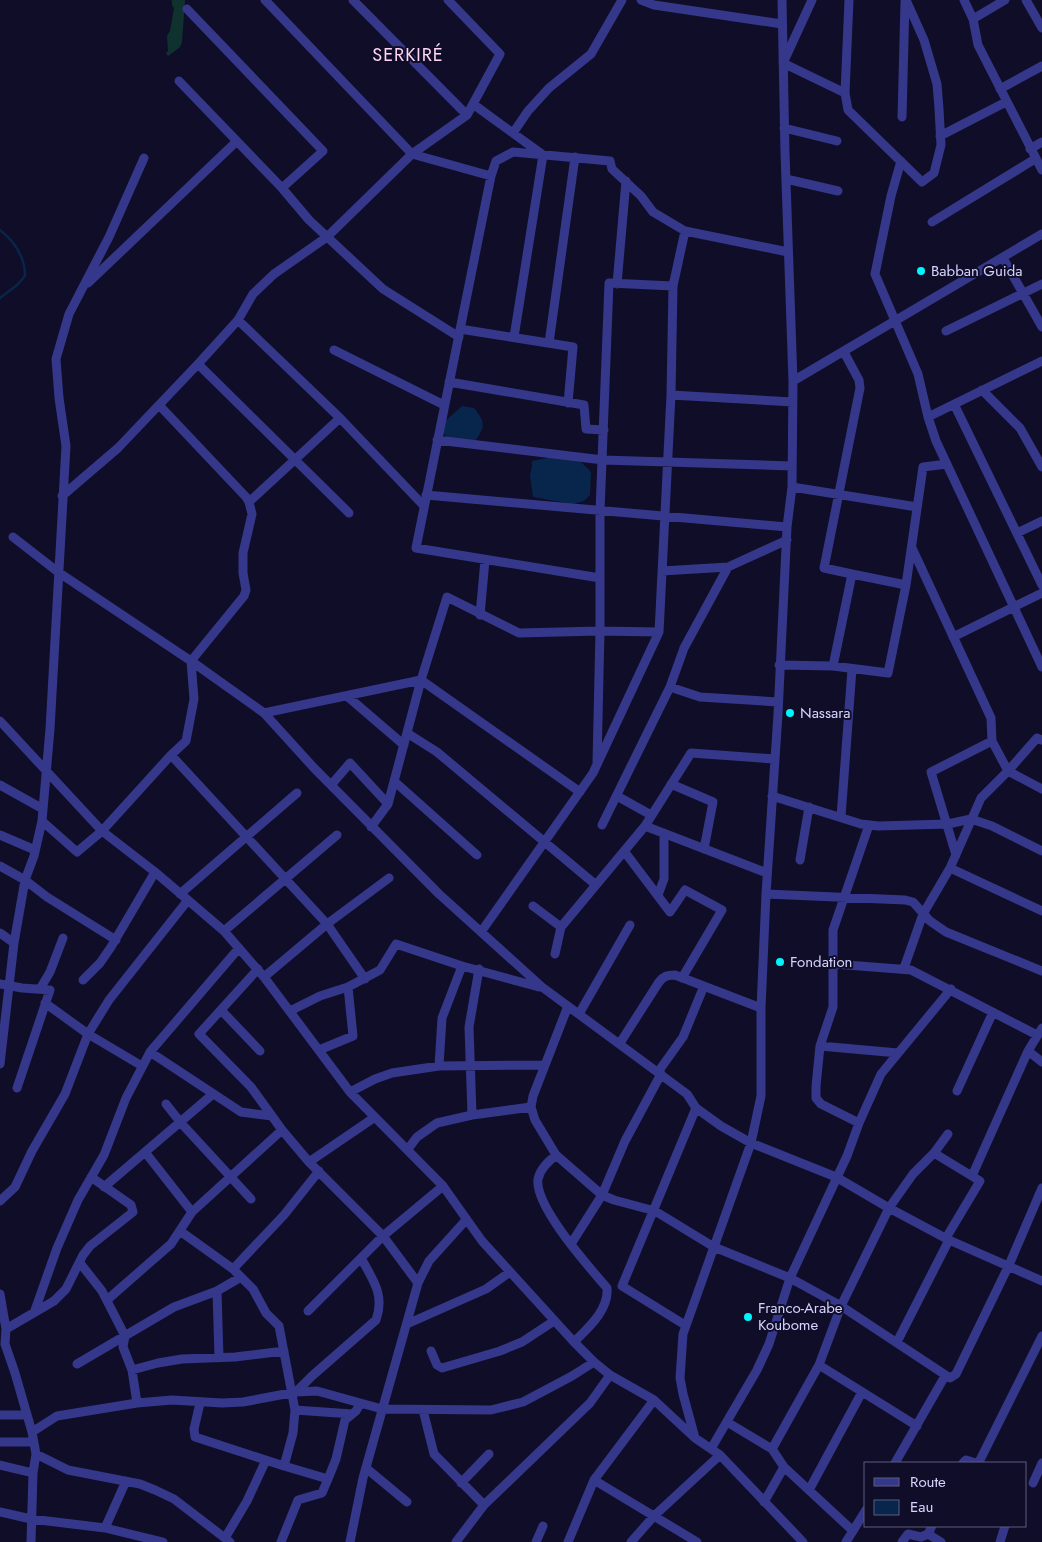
<svg xmlns="http://www.w3.org/2000/svg" width="1042" height="1542" font-family="Jost,sans-serif">
<style>
.green{fill:#10322f}
.water{fill:#08254c}
.lines{fill:none;stroke-linecap:round;stroke-linejoin:round}
.stream{stroke:#08254c;stroke-width:2.5}
.minor{stroke:#35378a;stroke-width:9}
.poi-dot{fill:#00f6ff;stroke:#100d28;stroke-width:2}
.labels{text-anchor:middle;dominant-baseline:central;stroke-width:4;stroke-linejoin:round;paint-order:stroke}
.poi-label{font-size:15px;fill:#d6d4ff;stroke:#100d28;text-anchor:start}
.quarter-label{font-size:18px;letter-spacing:1px;fill:#ffd6f3;stroke:#100d28}
</style>
<rect width="100%" height="100%" fill="#100d28"/>
<!-- green -->
<path class="green" d="M172,0H185L182,42L180,47L168,56L166,53L168,51L167,36L170,31L174,8L172,5Z"/>
<!-- water -->
<path class="water" d="M462,406L474,408C485,422 486,426 475,441L448,438L443,433L444,422Z
M557,456L581,462L591,472L590,495L584,501L572,504L533,497L530,475L532,467V461Z"/>
<g class="lines">
<!-- stream -->
<path class="stream" d="M0,230C15,242 25,256 25,276L17,285L0,298"/>
<!-- minor -->
<path class="minor" d="M265,0L412,154L491,176
M353,0L467,115
M641,0L654,5L782,24
M812,0L783,63L845,93L848,110L922,182L934,173L941,145L939,109L937,84L924,40L906,0
M964,0L973,19L978,45L1042,170
M1026,0L1042,28
M187,9L323,151L282,188
M973,19L1005,0
M179,81L282,188L309,220L383,289L459,337
M1000,89L1042,66
M845,93L849,0
M473,104L543,155L514,337
M902,117L905,2
M784,128L837,141
M513,133L528,111L549,88L591,54L622,0
M940,136L1006,102
M1030,149L1042,142
M901,161L891,196L875,274L918,374L928,417L936,441L1042,667
M786,179L838,191
M932,222L1035,159
M1003,258L1042,327
M88,283L237,141
M617,284L626,181
M238,320L340,418L424,506
M460,329L573,347L568,403
M946,331L1042,284
M549,343L575,157
M334,350L444,405
M844,352L859,380L860,388L824,568L852,574
M198,364L349,513
M793,381L1042,234
M449,382L584,405L586,429L604,430
M982,390L1020,428L1042,467
M671,395L793,402
M954,404L1042,585
M928,417L1042,361
M437,440L603,460L792,466
M792,487L917,507
M426,495L787,527
M62,496L118,448L198,364L238,320L253,294L274,274L327,237L412,154L467,115L500,54L448,0
M249,502L340,418
M1017,533L1042,521
M13,537L58,572L191,661L264,713L314,768L439,894L542,987L687,1094L696,1108L721,1126L751,1143L836,1177L889,1208L949,1240L1042,1281
M912,548L991,718L992,741
M662,571L728,567L787,540
M600,578L416,548L491,176L496,161L513,152L610,161L612,169L641,196L653,212L685,231L788,252
M480,615L485,560
M953,637L1042,593
M779,665L833,666L888,673L906,585L923,467L947,464
M833,666L852,574L906,585
M670,687L700,697L778,702
M347,696L404,745
M264,713L421,680L580,792
M0,721L102,831L155,872L224,931L264,977L350,1092L443,1186L482,1241L574,1342L594,1362L610,1375L654,1400L695,1438L720,1455L803,1542
M407,733L437,752L596,885
M171,755L327,924L365,979
M597,762L600,631V511L609,283L673,286
M394,781L477,855
M671,784L713,802L704,849
M0,785L43,809
M331,785L350,763L388,804
M617,796L651,815
M772,796L861,824L878,826L948,824L971,819L992,826L1042,851
M841,817L852,669
M42,821L77,852L102,831L171,755L186,741L194,699L191,661L244,596L246,590L243,573V553L252,514L249,502L246,497L159,405
M602,825L670,687L684,648L728,567
M645,826L767,873
M371,827L388,804L421,680L447,597L519,633L600,631L659,632
M0,835L35,850
M624,851L670,912L685,890L722,910L682,978
M956,855L931,772L992,741L1008,771L1042,789
M800,860L809,807
M0,866L25,880L47,897L116,940
M950,868L1042,911
M180,894L297,793
M766,894L905,900L913,902L930,921L946,932L1042,971
M658,895L664,879V833
M533,906L561,927
M224,931L337,835
M481,932L593,773L659,632L671,395L673,286L685,231
M0,933L14,943
M555,954L561,927L645,826L691,753L774,759
M834,964L911,970L1037,1035
M904,968L923,914L950,868L981,798L1008,771L1037,738L1042,740
M258,969L199,1034L251,1087L282,1130L309,1162L383,1236L418,1283
M264,977L327,924L389,878
M83,980L100,963L111,947L155,872
M0,984L22,988L50,990L17,1088
M40,989L50,972L63,938
M45,1003L88,1034L142,1066
M568,1006L533,1096L531,1107L535,1120L556,1155L602,1195L614,1200L655,1211L714,1247L790,1278L841,1306L950,1378L956,1374L1009,1265L1042,1188
M221,1010L260,1051
M290,1011L320,996L348,987L380,970L396,944L462,966L539,987
M579,1014L630,925
M620,1043L659,982C664,976 667,975 675,975L761,1008
M820,1046L898,1053
M319,1050L353,1036L348,987
M1028,1051L1042,1062
M150,1052L241,1112L272,1116
M0,1064L14,943L25,880L34,856L42,821L50,729L66,446L59,398L56,359L69,314L109,237L144,158
M439,1066L442,1018L462,966
M658,1072L683,1037L704,986
M957,1091L993,1012
M350,1092L375,1079L392,1073L439,1066L545,1065
M166,1104L181,1123L251,1199
M472,1115L469,1027L479,969
M859,1123L821,1104L816,1098V1086L820,1046L833,1007V930L869,825
M408,1149L417,1137L437,1123L472,1115L531,1107
M145,1152L192,1212
M934,1153L980,1181L946,1238
M556,1155C548,1162 540,1169 538,1179C534,1206 590,1268 607,1288C609,1310 588,1328 574,1342
M309,1162L375,1117
M972,1176L1028,1051L1042,1028
M104,1187L213,1094
M0,1201L15,1187L32,1151L65,1094L88,1034L109,1000L188,900
M180,1231L233,1269L253,1289L266,1313L279,1326L295,1410L293,1433L284,1466L195,1437L194,1429L200,1403
M571,1244L602,1195L625,1141L661,1074
M80,1263L102,1291L125,1336L123,1347L132,1370L137,1403
M233,1269L284,1215L319,1171
M217,1291L219,1358
M0,1294L6,1329L5,1344L15,1373L32,1432L36,1454L33,1473L31,1542
M107,1300L171,1244L192,1212L282,1130
M308,1311L383,1236L443,1186
M34,1313L57,1248L78,1200L104,1155L126,1098L150,1052L239,948
M407,1324L486,1289L510,1272
M685,1325L622,1286L696,1108
M6,1329L54,1301L66,1289L83,1255L90,1246L133,1212L131,1205L91,1177
M897,1342L949,1240
M431,1351L437,1365L442,1368L500,1351L522,1342L554,1321
M77,1364L174,1307L217,1291L241,1277
M819,1365L917,1426
M132,1370L158,1363L182,1359L235,1357L284,1351
M296,1392L312,1376L376,1320C385,1295 373,1280 361,1258
M295,1410L352,1414
M423,1410L434,1454L484,1505
M0,1415H27
M727,1422L772,1449L784,1467L853,1531
M32,1432L57,1416L137,1403L172,1400L222,1403L243,1402L296,1392L317,1391L382,1409L491,1410L523,1402L572,1376L594,1362
M695,1438L683,1394L680,1378L683,1334L751,1143L761,1096V1008L766,894L778,714L787,527L792,487L793,381L785,153L782,0
M0,1442H34
M712,1447L757,1370L769,1344L790,1278L847,1156L859,1123L881,1074L951,989
M772,1449L819,1365L841,1306L889,1208L913,1174L934,1153L948,1134
M36,1454L68,1470L140,1484L155,1490L174,1499L230,1542
M895,1463L945,1376
M963,1463L966,1460L976,1463L979,1462L1042,1336
M0,1465L33,1473
M284,1466L328,1479L336,1459L345,1420L356,1411L360,1404
M366,1468L407,1502
M594,1480L697,1542
M461,1483L489,1454
M1033,1483L1042,1463
M809,1490L862,1392
M764,1502L784,1467
M0,1512L31,1519L105,1528L163,1542
M932,1526L928,1534L941,1542
M105,1528L126,1481
M225,1538L247,1501L266,1460
M281,1542L298,1500L322,1493L328,1479
M350,1542L363,1478L418,1283L429,1261L466,1220
M456,1542L484,1505L590,1403L610,1375
M536,1542L543,1526
M568,1542L594,1480L654,1400
M631,1542L654,1516L720,1455
M846,1542L866,1510
M902,1542L908,1534L921,1537L928,1534
M1000,1542L1005,1526"/>
</g>
<!-- markers -->
<g class="poi-dot">
<circle cx="921" cy="271" r="5"/>
<circle cx="790" cy="713" r="5"/>
<circle cx="780" cy="962" r="5"/>
<circle cx="748" cy="1317" r="5"/>
</g>
<g class="labels">
<!-- poi labels -->
<g class="poi-label">
<text x="931" y="271">Babban Guida</text>
<text x="800" y="713">Nassara</text>
<text x="790" y="962">Fondation</text>
<text x="758" y="1308">Franco-Arabe<tspan x="758" dy="17">Koubome</tspan></text>
</g>
<!-- quarter labels -->
<g class="quarter-label">
<text x="408" y="55">SERKIRÉ</text>
</g>
</g>
<!-- legend -->
<rect x="864" y="1462" width="162" height="65" fill="#100d28" stroke="#5f5d7e"/>
<rect x="874" y="1478" width="25" height="8" fill="#35378a" stroke="#5f5d7e"/>
<text x="910" y="1487" font-size="15" fill="#d6d4ff">Route</text>
<rect x="874" y="1500" width="25" height="15" fill="#08254c" stroke="#5f5d7e"/>
<text x="910" y="1512" font-size="15" fill="#d6d4ff">Eau</text>
</svg>
